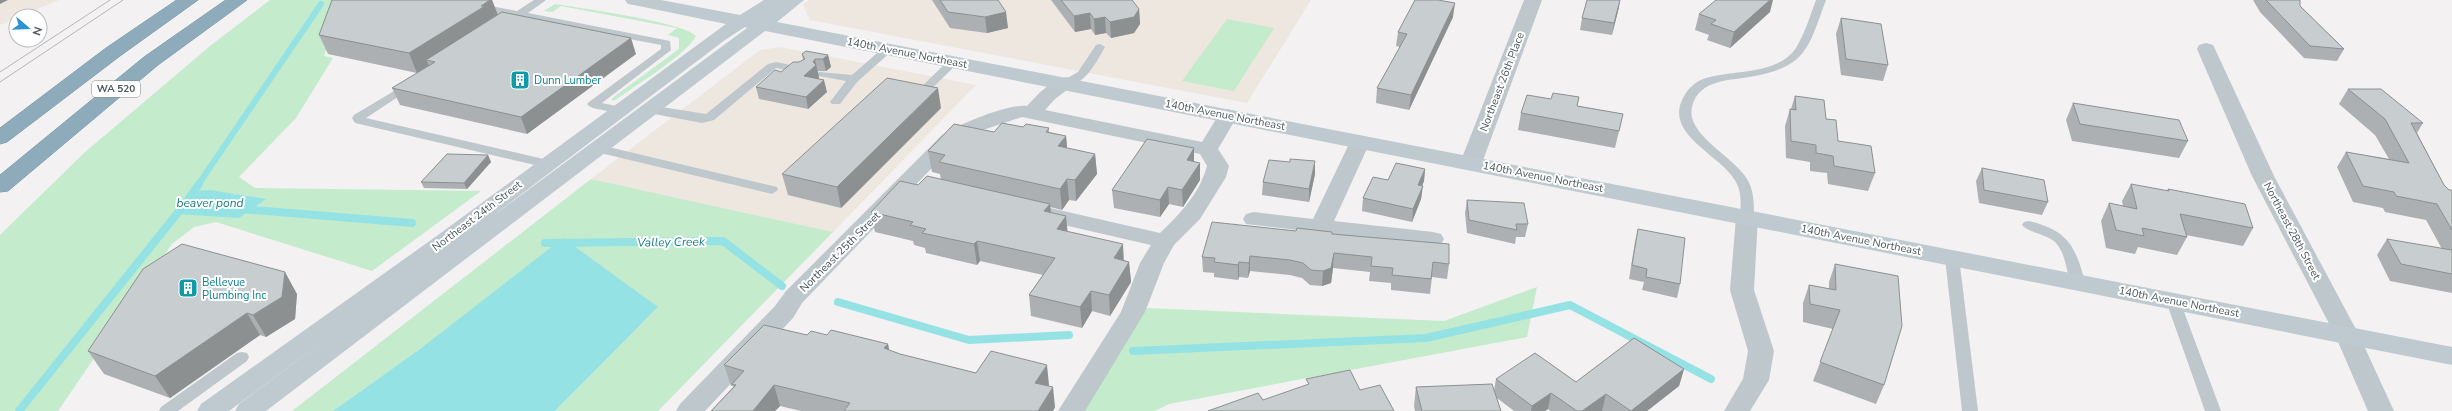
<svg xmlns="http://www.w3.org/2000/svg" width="2452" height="411" font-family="'Nunito Sans',sans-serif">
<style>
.commercial{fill:#ede7e0}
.green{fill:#c4ebcc}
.water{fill:#95e2e4}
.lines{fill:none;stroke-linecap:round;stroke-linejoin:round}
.stream-far1{stroke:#95e2e4;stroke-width:6}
.stream{stroke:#95e2e4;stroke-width:8}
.highway-casing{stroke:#7896a6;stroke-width:1}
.lane{fill:#bec7cc;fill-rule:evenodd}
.street{fill:#bec7cc;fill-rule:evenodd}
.secondary{fill:#becad0;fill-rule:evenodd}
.highway{fill:#8dabba;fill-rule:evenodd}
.tram{stroke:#b3b7ba;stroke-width:1}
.wall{fill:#acb0b2}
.shaded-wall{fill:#8c9091}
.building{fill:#c8cdcf;stroke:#8c9091}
.labels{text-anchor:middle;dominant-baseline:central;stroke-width:4;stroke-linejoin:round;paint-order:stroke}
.shield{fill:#fff;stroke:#80898d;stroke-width:1}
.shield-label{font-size:10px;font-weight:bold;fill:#4a575c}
.street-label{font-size:11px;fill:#4a575c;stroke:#fff}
.culture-label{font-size:11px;fill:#0d838f;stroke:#fff;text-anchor:start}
.water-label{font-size:12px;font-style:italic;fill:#197f82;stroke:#fff}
</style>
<rect width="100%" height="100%" fill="#f3f1f1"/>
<!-- commercial -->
<path class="commercial" d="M0,0H59L21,16H16V18L0,25Z
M809,0H1311L1247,103L810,20L803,5Z
M780,47L976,85L833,232L591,179L760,50Z"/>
<!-- green -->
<path class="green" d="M270,0H344L324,56L333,58L296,118L239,177L255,188L481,191L372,271L216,222L194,227L172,244L58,411H0V235L84,153L210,46Z
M555,4C579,8 684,22 696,36C686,55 633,87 614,101L611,99L679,49V38L668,35L677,28L561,6L552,12L544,11Z
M1227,19L1274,28L1234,91L1182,81Z
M591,179L833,232L658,411H555L658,307L424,346L333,411H292Z
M1537,287L1527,337L1169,404L1155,411H1083L1147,308L1444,321Z"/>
<!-- water -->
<path class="water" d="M210,190L266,199L239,218L176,214L193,191Z
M563,238L658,307L555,411H333L424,346Z"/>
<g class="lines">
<!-- stream-far1 -->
<path class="stream-far1" d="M198,185L321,4"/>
<!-- stream -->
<path class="stream" d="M193,205H184L199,184
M241,209L412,223
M545,243L723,241L782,286
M838,302L969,340L1069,335
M1133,351L1426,338L1570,305L1711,379
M19,411L184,205"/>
<defs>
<path id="highway" d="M177,0H198L120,56L7,142L0,144V128L106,48Z
M226,0H247L158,65L8,191L0,192V175L144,57Z"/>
</defs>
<!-- highway casing -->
<use href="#highway" class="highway-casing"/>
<!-- lane -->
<path class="lane" d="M440,0H461L517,11L534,0H546L528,13L670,41L671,50L602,103L625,108L627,110L625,112L621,114L593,108L589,106L587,104L589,102L661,49V45L520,18L503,27L498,24L509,16L445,3Z
M1816,0H1826C1809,45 1808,66 1755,76C1731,81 1699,78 1692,107C1685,134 1734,157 1747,179C1754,190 1754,204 1754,217L1747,221L1742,220L1740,217C1741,204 1742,190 1734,179C1719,154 1664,134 1683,98C1688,88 1696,81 1706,78C1733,70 1778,75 1796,48C1805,33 1810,16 1816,0Z
M1100,44L1105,47C1097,61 1082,91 1062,85L1060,83L1062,81L1078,72L1096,45Z
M888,46L893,49L892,51L858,81L840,104H832L830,102L846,81L819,76L817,74L819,72L852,75L884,47Z
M953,59L957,60L959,62L957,64L920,100H912L910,98L912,96L949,60Z
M776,62L805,68L807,70L801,73L776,68L714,120L702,123L649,113L643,109L649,105L706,114L768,64Z
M409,82L413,83L415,85L413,87L366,118L548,160L554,164L548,168L355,123L352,118L354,115Z
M596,144L777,187L778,190L772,194L592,151L590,148L592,145Z
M2029,221C2068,231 2075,245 2085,282L2083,285H2073C2065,272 2067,254 2055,242C2047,234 2027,232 2022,225L2024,222Z
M1952,254L1959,258L1978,411H1962L1945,258Z
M2173,296L2180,301L2221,411H2205L2166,301Z
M242,352L247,353L249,357L247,361L178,411H159L161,407L237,353Z"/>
<!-- street -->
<path class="street" d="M1524,0H1542L1482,163L1478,167L1471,169L1464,167L1460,163Z
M2206,43L2213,45L2215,49L2274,176L2359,335L2394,411H2368L2335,335L2252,176L2197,49L2199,45Z
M1066,77L1073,79L1076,83L1055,99L1045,110L1202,142L1221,111L1228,109L1235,111L1238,115L1218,149L1229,166L1226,177L1200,219L1174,245L1164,263L1145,312L1085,411H1058L1121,312L1140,263L1151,245L1029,217L1026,212L1029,207L1037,205L1160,233C1180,214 1200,193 1207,166L1200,154L1022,117L971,134L956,143L802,303L793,318L705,411H676L680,404L775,306L786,291L942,135C957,125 1010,103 1027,106C1038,94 1050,81 1066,77Z
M1360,136L1367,138L1370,142L1334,221L1433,232L1441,234L1444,239L1441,244L1433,246L1246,224L1243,219L1246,214L1254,212L1313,219L1350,142L1353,138Z
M1747,210L1755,212L1758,217L1754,290L1774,351L1769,380L1750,411H1724L1743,379L1748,351L1730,290L1736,217L1739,212Z"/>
<!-- secondary -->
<path class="secondary" d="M625,0H661L740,15L764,0H804L777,22L2452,347V365L765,31L266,411H235L239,404L352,320L229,411H197L201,404L438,235L726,24L634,5L628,4ZM745,27L747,28L490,218L725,40Z"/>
<!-- highway -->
<use href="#highway" class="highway"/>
<!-- tram -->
<path class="tram" d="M0,72L110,0
M0,82L123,0"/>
</g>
<!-- wall -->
<path class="wall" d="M332,0H492L498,15L636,54L527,134L400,105L392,88L417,73L328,54L319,35Z
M932,0H998L1008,28L987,33L950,28Z
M1051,0H1132L1139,9L1140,24L1134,33L1111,38L1106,33L1095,35L1091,29L1075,32Z
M2253,0H2300V6L2344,49L2337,61L2304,58L2260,12Z
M1619,7L1612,35L1580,30L1582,18Z
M1770,12L1730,48L1707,40L1709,35L1695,30L1699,14Z
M1453,17L1409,110L1376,103L1377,88L1400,47L1396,46L1398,32Z
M1841,18L1888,65L1883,81L1841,75L1836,34Z
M802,54L828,55L831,67L826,71H818L819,78L817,79L827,92L808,109L759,99L756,87L803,60Z
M2348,89L2423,123L2417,133L2444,185L2449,190H2452V293L2390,281L2377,255L2387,239L2442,249L2426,220L2385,212L2383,208L2353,202L2337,167L2346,152L2389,159L2375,135L2339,104Z
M1795,96L1826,119L1838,141L1875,173L1868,191L1828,184L1827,173L1810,171V162L1786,158L1785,126L1790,109H1791Z
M2073,103L2188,141L2179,158L2072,141L2066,120Z
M1578,106L1623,114L1615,148L1518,130L1521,113Z
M941,108L841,208L788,195L782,174Z
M1023,127L1049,128V132L1066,136L1067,148L1095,154L1097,174L1076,201L1069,200L1062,210L1050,207L1051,213L1068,232L1124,260L1129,262L1131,282L1110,316L1092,311L1082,328L1031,316L1029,295L1043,275L980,261L977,265L926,253L925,248L914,245L913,241L875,232L871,212L918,185L941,179L940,174L932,172L928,151Z
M488,155L491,162L467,189L424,188L421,182Z
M1194,162L1200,163V180L1183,207L1169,204L1160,217L1114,208L1112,190Z
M1982,168L2048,202L2042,215L1979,203L1976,181Z
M1425,169L1424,181L1422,186L1421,199L1412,222L1362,211L1363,198L1388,180Z
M1315,174L1309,202L1262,195L1263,182Z
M2131,184L2167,191L2168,189L2253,228L2243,246L2186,235L2187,237L2177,255L2138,247L2135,254L2106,248L2101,221L2109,203L2123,206L2122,201Z
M1467,200L1528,224L1525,237H1516L1515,244L1467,233L1465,213Z
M1638,229L1680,284L1677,298L1642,290L1644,282L1629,279L1635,242Z
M1296,231L1332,234L1449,264L1447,279L1432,277L1430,294L1391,290V283L1369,281L1370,272L1333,268L1331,283L1322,286L1310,285L1302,278L1290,275L1250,271L1248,278L1239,277L1238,280L1214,277V273L1203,272L1202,257Z
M1835,264L1884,385L1876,404L1813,381L1833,329L1803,322V303L1809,285L1829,289V282Z
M297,294L295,319L266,337L260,335L170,398L104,374L88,351Z
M807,335H827L888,344L889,350L900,354L976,373L1049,385V386L1055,407L1053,411H801L780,406L775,411H711L733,387V386H731L724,365Z
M1684,369L1679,386L1647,411H1550L1548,409L1545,411H1514L1497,398L1501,411H1415L1414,406L1416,387L1494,390L1496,379L1576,382Z"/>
<!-- shaded-wall -->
<path class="shaded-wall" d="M0,0H8L0,4Z
M490,0H492L499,18L426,60L429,65L417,73L409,53Z
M1620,0L1619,7L1612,35L1614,23Z
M1764,0H1773L1770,12L1730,48L1734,32Z
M1455,3L1453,17L1409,110L1411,95Z
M1139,9L1140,24L1134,33L1111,38L1110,22Z
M1006,12L1008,28L987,33L985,17Z
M1090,13L1091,29L1075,32L1074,16Z
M1105,17L1106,33L1095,35L1094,19Z
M631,38L636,54L527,134L521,117Z
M828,55L831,67L826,71L823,59Z
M815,59L819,78L807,88L804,76Z
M824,80L827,92L808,109L806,97Z
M938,88L941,108L841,208L837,187Z
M1066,136L1068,157L1058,146Z
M1194,148V166L1187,160Z
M1095,154L1097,174L1076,201L1075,180Z
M488,155L491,162L467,189L464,183Z
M1315,161V174L1309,202V189Z
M1200,163V180L1183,207L1182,190Z
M1425,169L1424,181L1417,198L1418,185Z
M1067,179L1069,200L1062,210L1060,189Z
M1423,186L1421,199L1412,222L1413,209Z
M1168,187L1169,204L1160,217V200Z
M1050,204L1052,224L1044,211Z
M1066,216L1068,236L1057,229Z
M977,241L980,261L977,265L974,244Z
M1123,244L1124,264L1114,258Z
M1334,253L1333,268L1331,283L1322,286L1323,271Z
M1250,256V271L1248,278L1249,263Z
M1129,262L1131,282L1110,316L1109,295Z
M1239,262V277L1238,280V265Z
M285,272L297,294L295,319L266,337L253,315Z
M1091,291L1092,311L1082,328L1080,307Z
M247,313L260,335L170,398L155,376Z
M888,344L892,364L884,348Z
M1047,365L1049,385L1038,403L1035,383Z
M1684,369L1679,386L1647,411H1631Z
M774,385L780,406L775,411H753Z
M1053,387L1055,407L1053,411H1038Z
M1551,393L1548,409L1545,411H1531L1532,406Z
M1606,394L1602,411H1582Z"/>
<!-- building -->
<path class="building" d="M332,0H490L481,6H485L409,53L319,35Z
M940,0H998L1006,12L985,17L948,12Z
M1061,0H1132L1139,9L1134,17L1110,22L1105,17L1094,19L1090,13L1074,16Z
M1415,0H1438L1455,3L1411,95L1377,88L1407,34L1398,32Z
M1587,0H1620L1614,23L1582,18Z
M1716,0H1770L1734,32L1711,24L1716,20L1699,14Z
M2266,0H2300V6L2344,49L2310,46Z
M502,12L631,38L521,117L392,88L435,62L426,60Z
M1841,18L1881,24L1888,65L1846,59Z
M806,51L828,55L823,59H815L813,62L816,65L804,76L824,80L806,97L756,87L775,70L781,72L793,62H799L805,59L802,54Z
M887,78L938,88L837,187L782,174Z
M2348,89H2381L2423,123H2411L2444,185L2449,190H2452V230L2437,204L2396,196L2394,192L2363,186L2346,152L2409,163L2385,119Z
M1553,93L1579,97L1577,106L1623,114L1619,131L1521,113L1527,95L1551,99Z
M1795,96L1824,100L1826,119L1836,120L1838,141L1871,146L1875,173L1834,166L1833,156L1816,153V145L1791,141L1790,109L1796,110Z
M2073,103L2179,120L2188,141L2080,124Z
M1002,123L1023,127L1026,124L1049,128L1046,132L1066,136L1058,146L1095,154L1075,180L1067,179L1060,189L939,162L945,155L928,151L954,124L994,132Z
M1147,139L1194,148L1187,160L1200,163L1182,190L1168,187L1160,200L1112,190Z
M447,154L488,155L464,183L421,182Z
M1290,159L1315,161L1309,189L1263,182L1269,160L1290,162Z
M1396,163L1425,169L1418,185L1423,186L1413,209L1363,198L1373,177L1388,180Z
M1982,168L2044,180L2048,202L1984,190Z
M927,176L1050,204L1044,211L1066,216L1057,229L1123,244L1114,258L1129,262L1109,295L1091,291L1080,307L1029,295L1055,258L977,241L974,244L922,233L926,229L910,225L913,222L871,212L900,181L918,185Z
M2131,184L2169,191L2168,189L2245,204L2253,228L2180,214L2187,237L2142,228L2144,236L2116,230L2109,203L2137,209Z
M1467,200L1524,203L1528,224H1516L1517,230L1469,220Z
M1212,222L1296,231L1297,228L1332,232V234L1449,244V264L1433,262L1431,279L1392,275L1393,268L1371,266L1372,257L1334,253L1331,268L1323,271L1311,270L1303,263L1290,260L1250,256L1249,263L1239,262L1238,265L1214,262L1215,258L1202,257Z
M1638,229L1685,238L1680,284L1646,277L1647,269L1632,265Z
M2387,239L2452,250V274L2401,264Z
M182,244L285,272L282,297L253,315L247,313L155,376L88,351L143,269Z
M1835,264L1898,276L1902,326L1884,385L1820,362L1840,310L1810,304L1809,285L1836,290Z
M764,325L807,335L811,331L827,335L831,330L888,344L884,348L900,354L976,373L991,351L1047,365L1035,383L1053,387L1038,411H844L850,403L774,385L753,411H711L736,385L732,384L744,371L724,365Z
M1634,338L1684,369L1631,411L1606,394L1582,411H1577L1551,393L1532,406L1496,379L1535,353L1576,382Z
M1350,370L1360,390L1380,385L1394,411H1208L1258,393L1263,400L1309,384L1306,379Z
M1492,384L1501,411H1422L1416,387Z"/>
<!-- icons -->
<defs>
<symbol id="building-square" viewBox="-11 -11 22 22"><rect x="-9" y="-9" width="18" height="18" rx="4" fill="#0f9aa8" stroke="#fff"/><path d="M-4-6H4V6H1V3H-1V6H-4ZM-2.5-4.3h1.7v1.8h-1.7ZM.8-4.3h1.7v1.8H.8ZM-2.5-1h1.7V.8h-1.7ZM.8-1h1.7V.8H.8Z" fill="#fff"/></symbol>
</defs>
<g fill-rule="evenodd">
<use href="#building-square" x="509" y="69" width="22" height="22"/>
<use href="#building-square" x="177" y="277" width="22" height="22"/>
</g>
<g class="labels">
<!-- shield labels -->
<rect class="shield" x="92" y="81" width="48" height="16" rx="3"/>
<g class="shield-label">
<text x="116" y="89">WA 520</text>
</g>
<!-- street labels -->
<g class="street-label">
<text transform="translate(907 53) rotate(11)">140th Avenue Northeast</text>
<text transform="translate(1502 82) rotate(-69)">Northeast 26th Place</text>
<text transform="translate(1225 115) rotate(11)">140th Avenue Northeast</text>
<text transform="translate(1543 177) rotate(11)">140th Avenue Northeast</text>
<text transform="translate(477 216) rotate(-37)">Northeast 24th Street</text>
<text transform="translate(2292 231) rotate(62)">Northeast 28th Street</text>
<text transform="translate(1861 240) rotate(11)">140th Avenue Northeast</text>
<text transform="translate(840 252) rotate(-45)">Northeast 25th Street</text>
<text transform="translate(2179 302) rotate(11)">140th Avenue Northeast</text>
</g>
<!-- culture labels -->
<g class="culture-label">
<text x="534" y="80">Dunn Lumber</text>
<text x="202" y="282">Bellevue<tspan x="202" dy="13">Plumbing Inc</tspan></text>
</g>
<!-- water labels -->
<g class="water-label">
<text x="210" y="203">beaver pond</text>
<text transform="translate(671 242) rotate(-1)">Valley Creek</text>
</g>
</g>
<!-- north arrow -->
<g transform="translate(28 28) rotate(109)"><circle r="19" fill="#ffffff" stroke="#b7bcbe"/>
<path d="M0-3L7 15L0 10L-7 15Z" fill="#2b93d2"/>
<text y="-6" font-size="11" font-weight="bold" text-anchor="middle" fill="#4a575c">N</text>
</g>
</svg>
